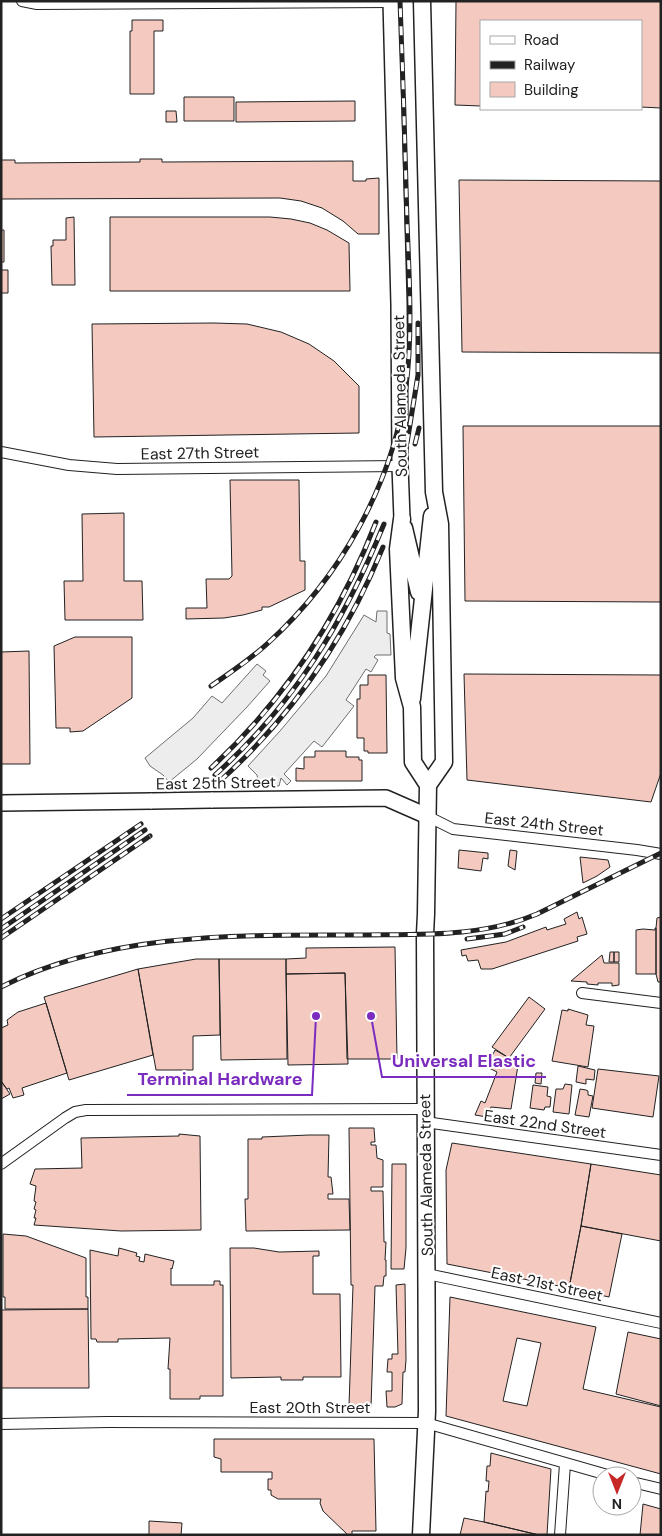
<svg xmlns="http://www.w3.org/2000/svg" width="662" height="1536" font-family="'DM Sans',sans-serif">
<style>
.parking{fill:#ededed;stroke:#6f6f6f}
.building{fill:#f3c9c0;stroke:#222;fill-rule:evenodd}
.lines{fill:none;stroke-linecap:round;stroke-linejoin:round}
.street-casing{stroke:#222;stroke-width:12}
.secondary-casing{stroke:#222;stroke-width:18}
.primary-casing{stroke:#222;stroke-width:19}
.street{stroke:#fff;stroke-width:10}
.secondary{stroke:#fff;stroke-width:15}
.primary{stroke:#fff;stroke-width:16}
.rail-casing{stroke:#222;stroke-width:5}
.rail{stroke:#fff;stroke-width:3;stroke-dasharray:9;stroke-linecap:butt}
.secondary-bridge-casing{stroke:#222;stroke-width:18;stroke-linecap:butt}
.secondary-bridge{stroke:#fff;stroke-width:15}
.labels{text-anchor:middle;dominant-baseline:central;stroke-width:4;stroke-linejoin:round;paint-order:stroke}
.street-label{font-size:16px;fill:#222;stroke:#fff}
.leader{fill:none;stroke:#7b2cbf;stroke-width:2}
.callout-dot{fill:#7b2cbf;stroke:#fff;stroke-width:2}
.callout-label{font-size:18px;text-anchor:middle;font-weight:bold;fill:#7b2cbf;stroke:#fff;stroke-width:4;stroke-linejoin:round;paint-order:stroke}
</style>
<rect width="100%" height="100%" fill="#fff"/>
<!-- parking -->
<path class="parking" d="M377,611H387V633L390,634L391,655H376L374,657L378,660L371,672L366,669L346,700L354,706L322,747L314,741L284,774L291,781L287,785L281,778L279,786H259L257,775L248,766L280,731L326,676L364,615L376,622Z
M257,664L266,671L263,675L270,681L247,707L197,759L169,782L163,775L150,766L145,758L193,718L212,696L222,703Z"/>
<!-- building -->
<path class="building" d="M456,1H661V108L641,107V21H481V106L455,105Z
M132,20H163V31H154V94H130V31H132Z
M184,97H234V121H184Z
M355,101V121L236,122V102Z
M166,111H176L177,122H166Z
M140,159H162V162L353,161V181H366V179L379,178V234H358L343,221L322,208L301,201L280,198L1,199V160H15V163L140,162Z
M459,180L661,181V353L462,352Z
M74,217L75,285H52L51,246H53V240H66V218Z
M110,217H270L291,219L310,223L327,230L349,243L350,291H110Z
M1,230H4V262H1Z
M1,270H8V293H1Z
M214,323L247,324L281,332L309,344L334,361L359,386V433L94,437L92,324Z
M463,426H661V602L465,601Z
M230,480H299L300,561H305V590L269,607H262V610L243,615L224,618L186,619V608H207L206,579H229L232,576Z
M124,513V581H142L143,620H65L64,581H83L82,514Z
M75,637H132V698L83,731L70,732V728H56L54,646Z
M29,651L30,764H1V652Z
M464,674L661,675V773L651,802L467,780Z
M368,675H386L387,753H368V751H364V738H357V699H360V685H368Z
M315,751H346V757H359V760H362V781H296V768L304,769V757H315Z
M459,850L488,853V859L483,858L481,871L458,868Z
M510,850L517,851L515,870L508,866Z
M580,857L608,860L610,867L597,876L583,883Z
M577,912L579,919L582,917L587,934L577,937L578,941L492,969H481L478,960L468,961L466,955L462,956L461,950L506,942L546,927L547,930L566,924L564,919Z
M661,917V982H658L656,974V928L657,918Z
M655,928H656V974H636V930L643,929L655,930Z
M395,947L397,1059H347L345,973L286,974V959L306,958V948Z
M610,952H614V962H609Z
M614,952H619V962H614Z
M602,955L604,963H619V985L612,986V983H598V985L587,984V982L571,981Z
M196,959H219L220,1035L193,1036V1070H156L138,969Z
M219,959H286L287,1059L221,1060Z
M138,969L153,1055L69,1080L44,997Z
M345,973L348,1064L288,1065L286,974Z
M529,997L545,1009L509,1058L492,1047Z
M46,1003L67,1073L22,1088L24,1095L13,1098L9,1088L7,1089L1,1081V1028L8,1025L7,1020L18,1012Z
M568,1009L588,1015L586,1025L594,1026L588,1067L552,1061L562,1010L568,1011Z
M495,1050L509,1058L519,1059L511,1109L491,1107L487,1117L475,1115L481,1101L485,1103L497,1072L487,1067Z
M578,1066L595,1070L594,1080L586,1079V1084L576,1082Z
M598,1069L659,1076L653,1117L592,1108Z
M536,1073H542L541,1084L535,1083Z
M1,1081L10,1094L1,1099Z
M565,1084L572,1085L569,1114L553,1112L556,1089H563Z
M533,1085L548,1087L547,1096L551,1097L550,1107H545L544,1110L530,1108Z
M580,1089L586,1090L588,1091V1095L593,1096L589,1117L575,1115Z
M349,1128H374L375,1142H371V1145H376L377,1158L383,1160V1187H371V1191H383L384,1242H386L385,1260H386V1276H384L383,1286H375L371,1407L349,1406L353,1285H351Z
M179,1134L200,1136L201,1230L121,1231L34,1225L36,1218H34L36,1210L34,1209L36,1202L34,1201L36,1186L30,1184L35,1169L82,1168L81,1138L179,1136Z
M309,1135H329L328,1177H331L333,1194H328V1199H349L350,1230L246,1231L245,1199H248V1139H262V1137Z
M452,1143L591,1164L581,1226L569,1288L447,1264L446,1170Z
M392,1164H406V1248L404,1269H391Z
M591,1164L661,1175V1241L581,1226Z
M581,1226L622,1234L609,1297L569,1288Z
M3,1234L26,1236L86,1258V1297H88V1309H5V1297H3Z
M119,1248L137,1253L136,1256L140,1257L139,1261L144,1262L145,1254L174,1261L172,1269L171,1268V1285H214V1281H220V1285H223V1396H200V1399H170V1369H168L170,1338L118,1339V1342H97L96,1339H91L90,1250L118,1256Z
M230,1248H254L279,1252L319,1251V1256H313V1294H340L341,1377H303V1380H281V1377L231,1378Z
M405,1284L406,1360L405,1372H403L402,1404L395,1407H387L386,1391H392V1372H387L388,1359H392V1354H398L396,1285Z
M450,1297L596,1327L583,1389L661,1407V1474L446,1416ZM517,1338L541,1343L527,1406L503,1401Z
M88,1309L89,1388H1V1310Z
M628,1332L661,1339V1406L616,1394Z
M214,1439H374L376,1531H352V1535H348L323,1511L320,1503L321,1499H278L271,1495V1490H268V1479H272V1472H221V1459L214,1457Z
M491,1453L551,1469L547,1535H539L484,1522L486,1491L488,1492L489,1481H486L487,1466H490Z
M643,1504L661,1509V1535H640Z
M464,1518L484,1522L539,1535H460Z
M149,1521L182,1523L181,1535H149Z"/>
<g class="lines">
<defs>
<path id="street" d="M22,1L37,4L391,2
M1,452L69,465L117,469L400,466
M427,816L453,829L637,850L661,854
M582,993L661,1003
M425,1122L661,1155
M1,1164L65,1118L75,1112L86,1110L425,1109
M427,1274L661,1323
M1,1424L108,1422L426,1423L611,1476
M632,1482L661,1489
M560,1535L565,1464"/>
<path id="secondary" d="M391,1L399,304L400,466L402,519
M211,800L386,798L427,816
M1,803L152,801"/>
<path id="primary" d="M402,519L398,549L404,678L412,707L413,762L428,785
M404,528L419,592
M412,699L432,516
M421,1535L427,1411L425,934L426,914L428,785L444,762L440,524L434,492L422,1"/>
</defs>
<!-- street casing -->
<use href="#street" class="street-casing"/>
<!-- secondary casing -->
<use href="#secondary" class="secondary-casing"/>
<!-- primary casing -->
<use href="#primary" class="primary-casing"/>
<!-- street -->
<use href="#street" class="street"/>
<!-- secondary -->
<use href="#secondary" class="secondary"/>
<!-- primary -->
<use href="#primary" class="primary"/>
<defs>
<path id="rail" d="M407,443L418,375V323
M415,444L419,428
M211,686C231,672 251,659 268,643C340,578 393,484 406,387C413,332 409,276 407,221C405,148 403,74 400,1
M211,768C286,698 339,618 376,522
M215,775C295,703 344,622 384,524
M220,781C292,716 347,636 383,547
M1,919L141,824
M1,929L145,830
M1,938L150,836
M467,939L505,934L523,927
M1,987C110,932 239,935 358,935C418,934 480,938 537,914L661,853"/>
</defs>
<!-- rail casing -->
<use href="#rail" class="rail-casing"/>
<!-- rail -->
<use href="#rail" class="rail"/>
<defs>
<path id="secondary-bridge" d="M152,801L211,800"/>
</defs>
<!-- secondary-bridge casing -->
<use href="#secondary-bridge" class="secondary-bridge-casing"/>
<!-- secondary-bridge -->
<use href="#secondary-bridge" class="secondary-bridge"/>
</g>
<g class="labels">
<!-- street labels -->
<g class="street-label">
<text transform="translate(400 396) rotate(-91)">South Alameda Street</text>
<text transform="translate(200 453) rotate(-1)">East 27th Street</text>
<text transform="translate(216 783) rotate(-1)">East 25th Street</text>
<text transform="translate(544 824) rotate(6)">East 24th Street</text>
<text transform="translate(545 1124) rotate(8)">East 22nd Street</text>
<text transform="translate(426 1175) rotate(-91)">South Alameda Street</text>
<text transform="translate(547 1284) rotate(12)">East 21st Street</text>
<text x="310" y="1407">East 20th Street</text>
</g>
</g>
<!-- callouts -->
<path class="leader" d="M371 1016L382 1077H546M316 1016L312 1095H127"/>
<g class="callout-dot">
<circle cx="371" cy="1016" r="5"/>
<circle cx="316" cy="1016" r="5"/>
</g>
<g class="callout-label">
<text x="464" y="1067">Universal Elastic</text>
<text x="220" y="1085">Terminal Hardware</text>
</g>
<!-- border -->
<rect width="662" height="1536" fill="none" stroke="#222222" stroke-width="5"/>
<!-- legend -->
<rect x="480" y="20" width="162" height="90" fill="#ffffff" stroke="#a7a7a7"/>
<rect x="490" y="36" width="25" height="8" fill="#ffffff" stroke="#a7a7a7"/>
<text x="524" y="45" font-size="15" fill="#222222">Road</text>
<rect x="490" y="61" width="25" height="8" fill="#222222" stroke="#a7a7a7"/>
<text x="524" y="70" font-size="15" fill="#222222">Railway</text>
<rect x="490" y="82" width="25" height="15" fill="#f3c9c0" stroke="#a7a7a7"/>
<text x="524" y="95" font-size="15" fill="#222222">Building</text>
<!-- north arrow -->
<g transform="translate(617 1491) rotate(180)"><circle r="24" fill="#ffffff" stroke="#a7a7a7"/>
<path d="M0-4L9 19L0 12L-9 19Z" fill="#c62828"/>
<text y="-8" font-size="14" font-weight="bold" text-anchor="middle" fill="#222222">N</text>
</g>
</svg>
